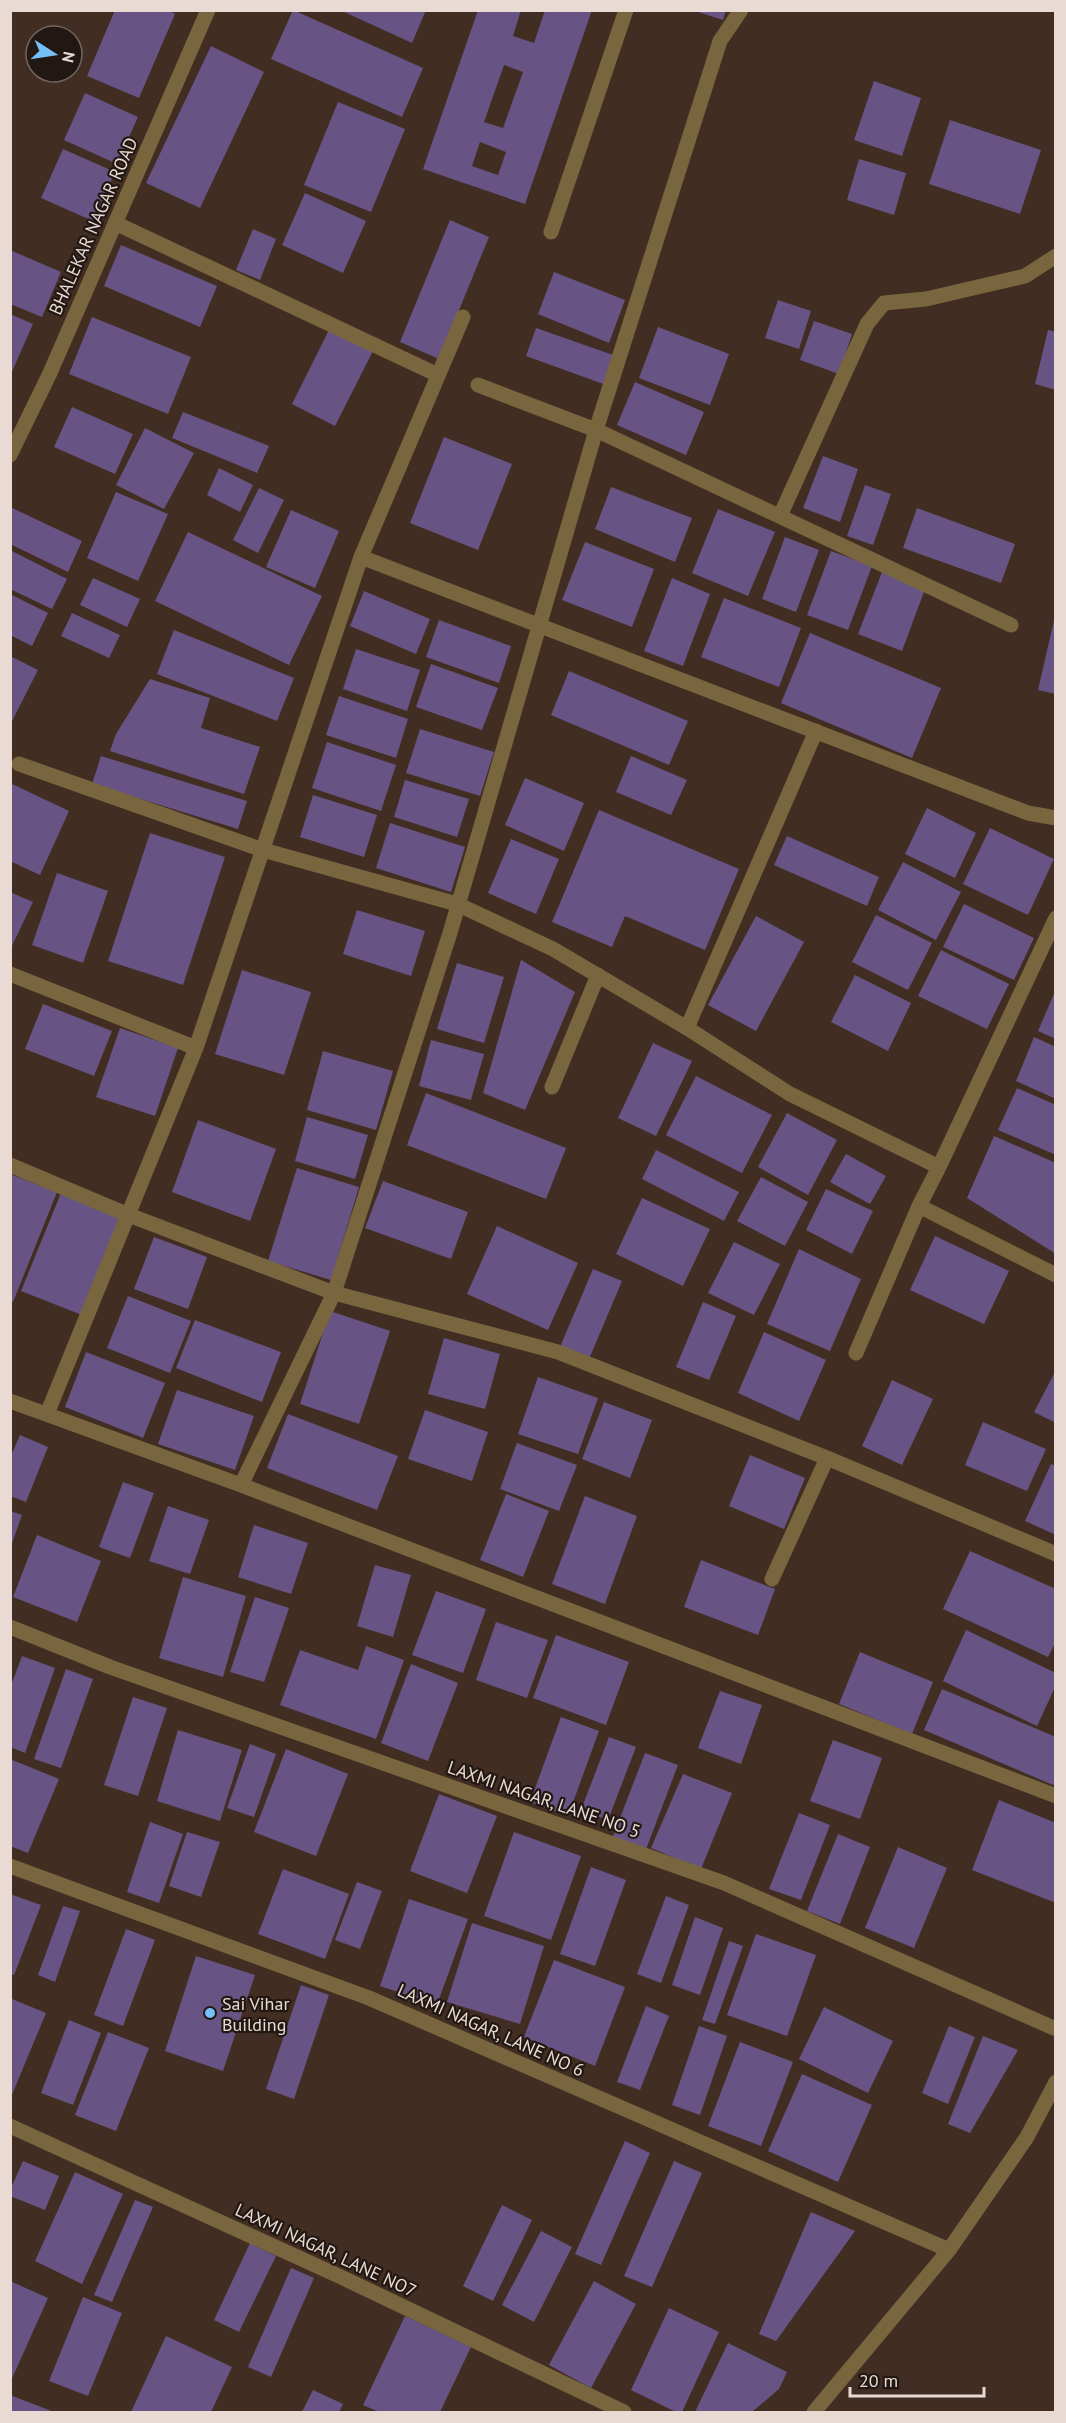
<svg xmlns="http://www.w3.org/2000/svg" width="1066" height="2423" font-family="'PT Sans',sans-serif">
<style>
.building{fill:#675484;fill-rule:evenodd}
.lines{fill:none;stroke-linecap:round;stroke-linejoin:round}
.minor{stroke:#79663e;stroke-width:15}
.poi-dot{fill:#76c0f7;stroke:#221813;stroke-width:2}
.labels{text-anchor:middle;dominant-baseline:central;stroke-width:4.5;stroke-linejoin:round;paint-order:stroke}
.street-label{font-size:18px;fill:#e9dad3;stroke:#221813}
.poi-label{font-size:18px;fill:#e9dad3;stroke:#221813;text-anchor:start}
</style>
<rect width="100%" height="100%" fill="#422d22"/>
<!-- building -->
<path class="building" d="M115,10H168L175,14L139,98L87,76Z
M293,10L423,68L402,117L271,59Z
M340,10H426L412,43Z
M478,10H521L513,36L534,43L545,10H592L525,204L423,169ZM504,65L523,72L503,128L484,122ZM480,142L506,152L498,175L472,166Z
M692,10H726L723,20Z
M211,46L264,72L200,208L146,183Z
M874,81L921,98L902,156L854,140Z
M85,93L138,117L117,164L64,140Z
M338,102L405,129L371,212L304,185Z
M950,120L1041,150L1020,214L929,184Z
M63,149L115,172L93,221L41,198Z
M859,159L906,173L894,215L847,200Z
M305,193L366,221L343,273L282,245Z
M450,220L489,237L439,359L400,342Z
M253,229L276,239L260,280L236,270Z
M121,245L217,286L200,327L104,286Z
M10,250L61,272L42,317L10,304Z
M554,272L625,300L609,343L538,314Z
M778,300L811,311L799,349L765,338Z
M10,314L33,324L10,376Z
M92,317L191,357L168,414L69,374Z
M814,321L852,334L839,374L800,360Z
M658,327L729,354L710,405L639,378Z
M536,328L616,356L606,385L526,356Z
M329,330L373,351L335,426L292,404Z
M1048,330L1056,332V390L1035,384Z
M635,382L704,412L686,455L617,425Z
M72,407L133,434L115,474L54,447Z
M183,412L269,446L257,473L172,438Z
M145,428L194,453L164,509L116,485Z
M444,437L512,464L478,550L410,523Z
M823,456L858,469L840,522L803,508Z
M219,468L253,485L240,512L207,495Z
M865,485L891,494L873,545L847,536Z
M611,487L692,518L675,562L595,529Z
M259,488L284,500L258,553L233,540Z
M116,492L168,514L138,581L87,558Z
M10,507L82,541L68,572L10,544Z
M917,508L1015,544L1001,583L903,548Z
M718,509L775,532L748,596L692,573Z
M291,510L339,531L315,588L266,567Z
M188,532L322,596L289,665L155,601Z
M785,537L819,550L796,612L762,599Z
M585,542L654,569L632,627L562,600Z
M10,550L67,579L52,609L10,589Z
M831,551L872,566L848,630L807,615Z
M882,572L925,589L902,651L858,634Z
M93,578L140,599L127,627L80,605Z
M672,578L710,594L683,666L644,651Z
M364,591L430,619L416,654L350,626Z
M10,594L48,613L32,646L10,635Z
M724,598L801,628L779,687L701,657Z
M72,613L120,635L109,658L61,636Z
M1055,616H1056V694L1038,690Z
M439,620L511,646L499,683L426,657Z
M174,630L294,678L277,721L157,674Z
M810,633L941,688L912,758L781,703Z
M356,649L420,670L407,711L343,689Z
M10,656L38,670L10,725Z
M431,664L498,688L482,730L416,707Z
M569,671L688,721L669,765L551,715Z
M150,679L210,698L201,728L260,747L244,794L110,751L116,734Z
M339,696L408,719L396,758L326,735Z
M420,729L494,752L480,796L406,773Z
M327,742L396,765L381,811L312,788Z
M101,756L247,801L238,829L92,784Z
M631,756L687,780L671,815L616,792Z
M525,778L584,803L564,851L505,825Z
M405,780L469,799L457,837L394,817Z
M10,783L69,811L40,875L10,861Z
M313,795L377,815L364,857L300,837Z
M927,808L976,833L955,878L905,854Z
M599,810L739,869L705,950L625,916L612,947L552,922Z
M390,823L465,847L451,892L376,868Z
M990,828L1054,859L1028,915L963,884Z
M150,833L225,857L183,985L108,961Z
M787,836L879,877L867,906L774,865Z
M511,839L559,859L536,914L488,893Z
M903,862L961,892L936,940L878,910Z
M57,873L108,891L83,963L32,945Z
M10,892L33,902L10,950Z
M964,904L1034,938L1014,980L943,947Z
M357,910L425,931L411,976L343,954Z
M876,915L932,943L908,990L852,962Z
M756,916L804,942L756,1031L708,1005Z
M941,950L1009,984L987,1029L918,996Z
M521,960L575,992L525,1110L483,1093Z
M457,963L504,977L484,1043L437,1029Z
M242,970L311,992L284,1075L215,1054Z
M855,975L911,1003L888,1051L831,1022Z
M1056,989V1039L1038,1031Z
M43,1004L112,1031L94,1076L25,1049Z
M120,1028L178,1048L155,1116L96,1097Z
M1034,1037L1056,1047V1099L1016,1081Z
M431,1040L484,1054L471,1100L419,1086Z
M653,1043L692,1061L656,1136L618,1118Z
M323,1051L393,1071L376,1130L307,1110Z
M696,1076L772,1115L742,1173L666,1135Z
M1017,1088L1056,1105V1155L998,1130Z
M426,1093L566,1148L546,1199L407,1145Z
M787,1113L837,1140L808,1195L758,1167Z
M307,1117L368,1135L355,1179L295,1161Z
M198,1120L276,1149L250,1221L172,1192Z
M994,1136L1056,1163V1254L967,1198Z
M656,1150L739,1192L724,1221L642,1179Z
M846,1154L886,1176L870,1204L830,1182Z
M297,1168L359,1187L331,1280L268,1261Z
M10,1174L57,1192L13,1302L10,1301Z
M761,1177L808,1202L785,1246L737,1221Z
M383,1181L468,1212L451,1259L365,1228Z
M826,1189L873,1211L852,1254L806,1230Z
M61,1193L121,1217L82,1315L21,1291Z
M642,1198L710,1229L683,1286L616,1254Z
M497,1226L578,1263L548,1330L467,1294Z
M935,1236L1009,1271L984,1324L910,1290Z
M154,1237L207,1257L188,1309L134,1289Z
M734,1242L780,1264L754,1315L708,1293Z
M799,1249L861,1279L830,1351L767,1324Z
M593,1269L622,1281L589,1359L560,1347Z
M128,1296L191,1321L170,1373L107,1348Z
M703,1302L736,1316L709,1380L676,1367Z
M330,1311L390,1331L359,1424L300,1404Z
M195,1320L281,1352L262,1402L176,1368Z
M764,1332L826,1360L799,1421L738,1393Z
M444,1338L500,1354L485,1409L428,1394Z
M86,1352L165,1383L143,1438L65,1407Z
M1056,1370V1423L1034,1412Z
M538,1377L598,1398L578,1454L518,1434Z
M892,1380L933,1399L902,1465L862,1446Z
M177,1390L254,1416L235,1470L158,1444Z
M604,1402L652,1420L630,1478L582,1459Z
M425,1410L488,1432L472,1481L408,1459Z
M288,1414L398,1456L377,1510L267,1468Z
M983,1422L1046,1449L1027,1491L965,1465Z
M20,1435L48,1447L26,1502L10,1496V1458Z
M517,1443L577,1465L559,1511L500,1489Z
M750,1455L805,1478L784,1529L729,1506Z
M1051,1464L1056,1466V1535L1025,1521Z
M123,1482L154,1493L130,1558L99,1547Z
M506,1494L549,1511L523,1577L480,1560Z
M585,1496L637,1516L605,1604L552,1584Z
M168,1506L209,1520L190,1574L149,1561Z
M10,1511L22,1515L11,1546H10Z
M254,1525L308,1543L291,1594L238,1577Z
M37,1535L101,1561L77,1622L13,1597Z
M970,1551L1056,1589V1641L1048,1657L943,1609Z
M701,1560L775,1589L758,1635L684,1607Z
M375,1565L411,1575L393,1637L357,1626Z
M183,1577L246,1596L223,1677L159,1658Z
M436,1591L486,1609L463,1673L412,1655Z
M255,1597L289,1608L264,1682L230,1672Z
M496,1622L548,1640L527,1698L476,1680Z
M966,1630L1056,1673V1685L1037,1726L943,1681Z
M556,1635L629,1662L606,1725L533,1698Z
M366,1646L404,1660L376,1739L280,1705L300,1650L358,1670Z
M860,1652L933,1682L912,1734L839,1704Z
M22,1656L55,1668L25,1753L10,1747V1688Z
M411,1664L458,1683L428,1761L381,1743Z
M66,1669L93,1679L61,1768L34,1759Z
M942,1689L1056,1737V1780L1053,1785L924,1730Z
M720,1691L762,1705L741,1764L698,1748Z
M133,1697L167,1708L138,1796L104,1785Z
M561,1717L599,1731L568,1816L530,1802Z
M178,1730L242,1750L220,1821L157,1801Z
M609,1737L636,1747L608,1820L581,1810Z
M833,1740L882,1758L860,1819L810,1801Z
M250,1744L276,1754L254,1817L227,1808Z
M286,1749L348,1774L316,1856L254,1832Z
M645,1753L678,1765L645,1852L612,1839Z
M10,1759L59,1779L28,1853L10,1846Z
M683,1774L732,1793L701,1869L651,1848Z
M439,1794L497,1816L467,1893L410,1871Z
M999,1800L1056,1823V1903L972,1870Z
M799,1813L830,1825L801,1900L769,1889Z
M150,1822L183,1834L159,1903L127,1892Z
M187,1832L220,1842L201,1897L169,1886Z
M514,1832L581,1856L551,1940L484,1916Z
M838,1834L870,1847L840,1924L807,1911Z
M898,1847L947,1868L914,1948L865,1928Z
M591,1867L626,1880L595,1966L560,1954Z
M283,1869L349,1894L325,1959L258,1934Z
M357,1882L382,1891L360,1949L335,1940Z
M10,1894L41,1905L14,1975L10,1974Z
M666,1896L689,1905L661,1983L637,1974Z
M409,1899L468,1919L437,2005L380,1986Z
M63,1906L80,1911L55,1982L38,1975Z
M695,1917L723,1928L700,1995L672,1985Z
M472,1923L544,1946L520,2024L447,2002Z
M126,1929L155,1940L123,2026L94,2015Z
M756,1934L816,1955L787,2036L727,2015Z
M729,1941L743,1946L715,2024L702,2020Z
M196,1956L255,1975L223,2071L165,2051Z
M554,1960L625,1987L595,2066L524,2037Z
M301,1985L329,1995L294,2099L266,2089Z
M12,1999L46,2013L11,2097L10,2004Z
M646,2006L669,2016L640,2090L617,2082Z
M824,2007L893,2041L868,2093L799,2059Z
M69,2020L101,2033L73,2105L41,2093Z
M699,2026L727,2036L700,2115L672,2105Z
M949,2026L975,2037L948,2104L922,2093Z
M108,2032L149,2048L116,2131L75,2115Z
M983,2036L1018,2050L970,2133L948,2124Z
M740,2042L793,2062L761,2146L708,2126Z
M802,2074L872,2105L838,2182L768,2151Z
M625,2141L650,2153L601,2265L575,2254Z
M23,2161L59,2176L45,2210L10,2196V2190Z
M674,2161L702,2173L652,2287L624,2276Z
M75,2172L123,2194L82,2284L35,2261Z
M135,2200L153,2207L112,2302L94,2295Z
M502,2205L532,2220L493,2301L463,2286Z
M811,2212L855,2231L776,2341L759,2334Z
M541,2231L572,2247L534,2322L502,2305Z
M250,2243L276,2256L239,2332L214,2320Z
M291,2268L314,2278L271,2377L248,2367Z
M10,2281L48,2298L10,2383Z
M594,2281L636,2304L591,2388L549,2365Z
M83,2297L122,2313L88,2396L49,2381Z
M669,2308L719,2332L682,2412H676L631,2390Z
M405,2316L471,2347L440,2412H379L363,2405Z
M166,2336L232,2367L211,2412H131Z
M728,2343L787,2372L779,2389L752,2412H695Z
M313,2390L343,2404L339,2412H302Z
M10,2395L54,2412H10Z"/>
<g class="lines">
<!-- minor -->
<path class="minor" d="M115,223L438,375
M551,232L626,10
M478,385L596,430L1011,625
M10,455L50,373L208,10
M780,516L867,324L884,303L926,299L1025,276L1056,256
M361,557L1028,813L1056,818
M19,764L263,850L457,904L553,949L687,1028L790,1094L939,1167
M10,974L196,1048L47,1414
M687,1028L816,731
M196,1048L361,557L463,317
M552,1087L598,975
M10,1165L126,1214L334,1293L558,1352L827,1458L1056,1554
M919,1206L1056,1275
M856,1353L919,1206L939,1167L1056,918
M10,1401L241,1485L1056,1796
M241,1485L334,1293L450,933L596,430L720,41L741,10
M772,1579L827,1458
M10,1627L110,1667L724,1883L1056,2029
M10,1866L369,1998L949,2250
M10,2126L341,2277L624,2412
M814,2412L949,2250L1027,2137L1056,2082"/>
</g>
<!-- markers -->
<circle class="poi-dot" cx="210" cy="2013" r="6"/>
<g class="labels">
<!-- street labels -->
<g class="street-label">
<text transform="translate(93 226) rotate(-66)">BHALEKAR NAGAR ROAD</text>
<text transform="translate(544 1799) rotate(19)">LAXMI NAGAR, LANE NO 5</text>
<text transform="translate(491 2030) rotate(24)">LAXMI NAGAR, LANE NO 6</text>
<text transform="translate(326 2250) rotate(25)">LAXMI NAGAR, LANE NO7</text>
</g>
<!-- poi labels -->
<g class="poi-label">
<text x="222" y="2003">Sai Vihar<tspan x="222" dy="21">Building</tspan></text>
</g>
</g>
<!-- border -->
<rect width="1066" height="2423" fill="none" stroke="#e9dad3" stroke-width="24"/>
<!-- north arrow -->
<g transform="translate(54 54) rotate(102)"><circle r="28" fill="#221813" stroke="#726660" stroke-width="1.5"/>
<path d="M0-4.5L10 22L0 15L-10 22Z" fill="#76c0f7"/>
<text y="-9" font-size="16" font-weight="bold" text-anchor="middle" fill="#e9dad3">N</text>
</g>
<!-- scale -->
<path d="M850 2387v9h134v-9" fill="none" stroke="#e9dad3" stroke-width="3"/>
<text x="859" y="2387" font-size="18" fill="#e9dad3" stroke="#221813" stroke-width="4.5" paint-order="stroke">20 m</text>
</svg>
